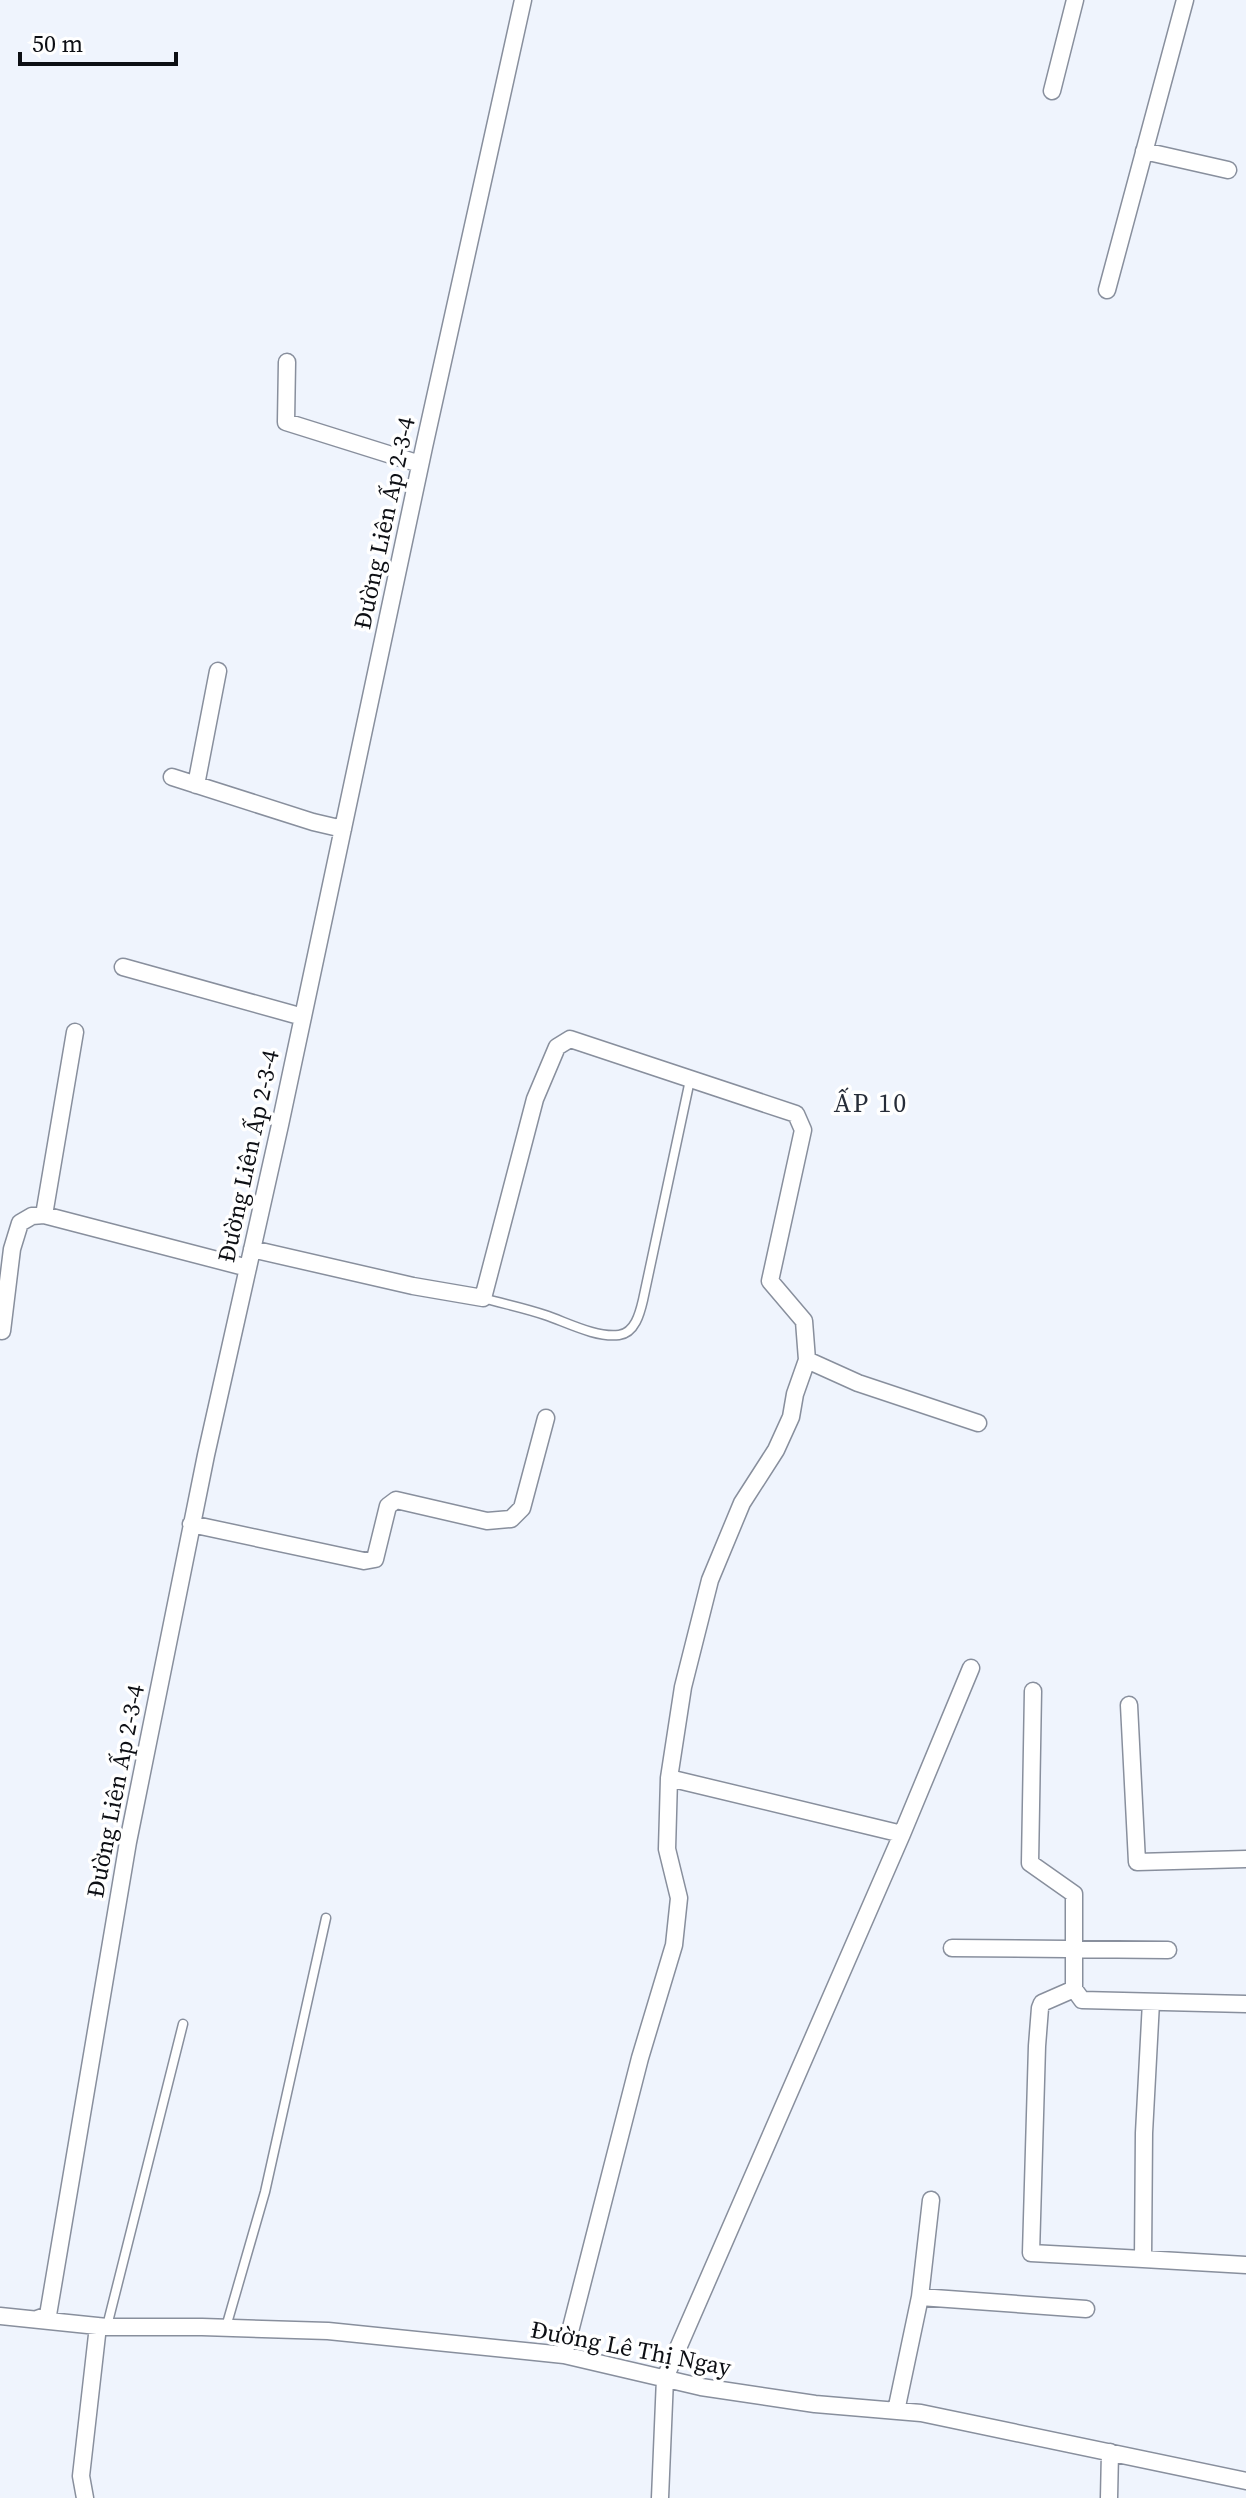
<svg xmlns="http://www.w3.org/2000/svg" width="1246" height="2498" font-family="'Source Serif 4',serif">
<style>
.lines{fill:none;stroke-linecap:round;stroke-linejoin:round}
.service-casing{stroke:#888f9d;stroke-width:11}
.minor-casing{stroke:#888f9d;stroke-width:19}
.service{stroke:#fff;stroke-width:8}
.minor{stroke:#fff;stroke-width:16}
.labels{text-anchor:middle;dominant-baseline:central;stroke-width:7;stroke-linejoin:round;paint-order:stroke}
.street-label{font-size:24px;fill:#0d0f14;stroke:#fff}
.neighbourhood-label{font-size:26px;letter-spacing:2px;fill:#272d39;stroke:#fff}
</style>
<rect width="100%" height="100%" fill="#eff4fd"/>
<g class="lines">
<defs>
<path id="service" d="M483,1298C504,1304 525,1308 545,1315C566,1322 596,1338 619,1335C635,1333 640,1313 643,1300L690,1080
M107,2326L183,2024
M226,2327L265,2192L326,1918"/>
<path id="minor" d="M1052,91L1075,0
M1144,151L1228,170
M1107,290L1185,0
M287,362L286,422L420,464
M172,777L313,822L343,829
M196,785L218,671
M123,967L303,1017
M75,1032L44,1215L248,1268
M252,1249L413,1286L483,1298L535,1099L557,1047L570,1039L796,1114L803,1130L770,1281L804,1321L807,1360L795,1394L791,1417L776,1450L742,1503L710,1580L683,1687L669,1778
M2,1331L12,1249L20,1223L32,1216L44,1215
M807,1360L858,1383L978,1423
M191,1524L364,1561L375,1559L388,1506L396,1500L487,1521L511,1519L522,1508L546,1418
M1033,1691L1030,1863L1074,1894V1989L1082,2000L1246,2004
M1129,1705L1137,1862L1246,1859
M952,1948L1168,1950
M1074,1989L1042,2003L1040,2008L1037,2046L1031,2253L1143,2259L1144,2133L1151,2002
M1143,2259L1246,2265
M920,2297L1086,2309
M0,2316L107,2327H202L328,2331L564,2355L701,2387L815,2404L921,2413L1246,2481
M37,2319L48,2315L128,1842L206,1455L280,1125L424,447L523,0
M564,2355L640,2058L674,1945L679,1898L667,1849L669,1778L902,1834
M896,2411L920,2297L931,2200
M85,2498L81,2476L98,2326
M660,2498L665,2378L902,1834L971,1668
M1109,2498L1110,2452"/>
</defs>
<!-- service casing -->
<use href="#service" class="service-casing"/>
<!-- minor casing -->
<use href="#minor" class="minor-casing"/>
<!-- service -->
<use href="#service" class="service"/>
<!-- minor -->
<use href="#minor" class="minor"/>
</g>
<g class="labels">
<!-- street labels -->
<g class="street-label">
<text transform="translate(384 523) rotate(-78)">Đường Liên Ấp 2-3-4</text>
<text transform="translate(248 1156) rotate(-78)">Đường Liên Ấp 2-3-4</text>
<text transform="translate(115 1791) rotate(-79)">Đường Liên Ấp 2-3-4</text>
<text transform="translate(631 2348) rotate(11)">Đường Lê Thị Ngay</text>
</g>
<!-- neighbourhood labels -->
<g class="neighbourhood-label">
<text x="871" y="1103">ẤP 10</text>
</g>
</g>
<!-- scale -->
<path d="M20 52v12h156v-12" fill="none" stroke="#0d0f14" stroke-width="4"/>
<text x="32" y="52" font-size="24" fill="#0d0f14" stroke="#ffffff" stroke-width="6" paint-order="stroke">50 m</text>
</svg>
